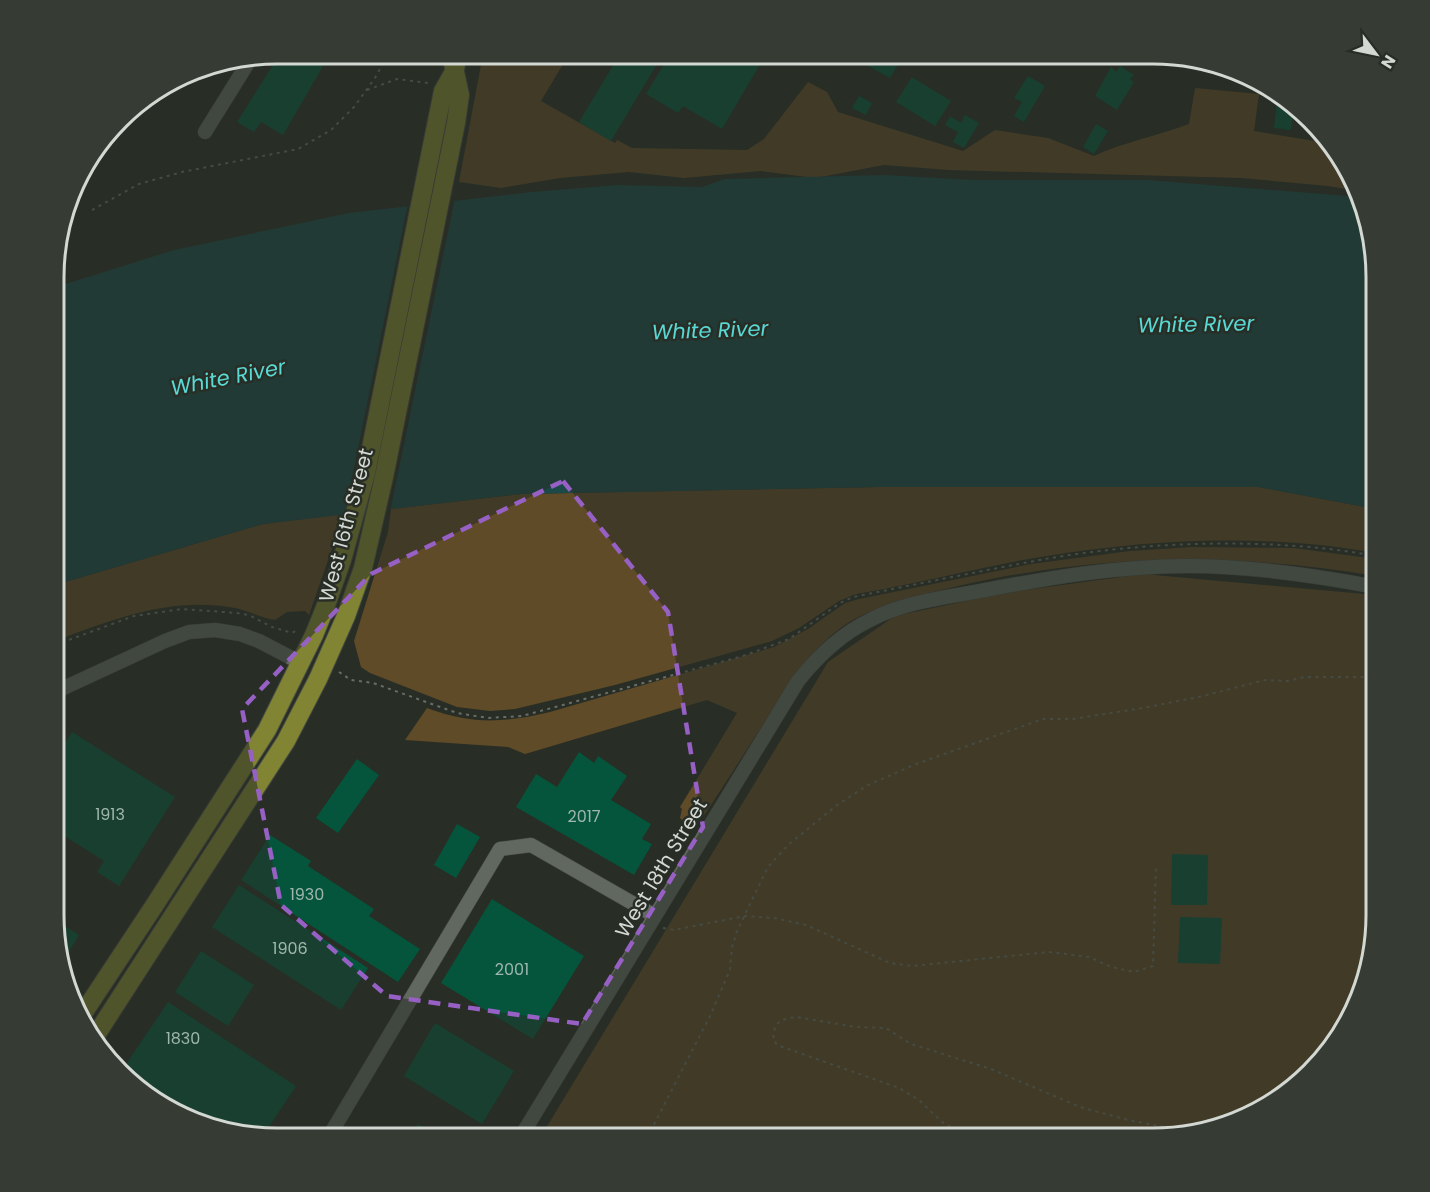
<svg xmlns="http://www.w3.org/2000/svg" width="1430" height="1192" font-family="Poppins,sans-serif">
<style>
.green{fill:#5f4b27}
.water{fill:#1b4947}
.pier{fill:#282e26}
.building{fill:#05553c}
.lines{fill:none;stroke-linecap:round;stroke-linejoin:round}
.minor-casing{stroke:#484c45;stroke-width:15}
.major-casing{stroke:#484c45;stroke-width:20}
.path{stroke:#686d66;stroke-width:2;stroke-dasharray:3 4.5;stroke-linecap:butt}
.minor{stroke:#61685f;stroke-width:14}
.major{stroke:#818432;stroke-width:18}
.marked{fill:none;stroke:#9660c5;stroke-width:4.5;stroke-dasharray:12 8;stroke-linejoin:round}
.labels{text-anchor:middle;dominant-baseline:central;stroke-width:5;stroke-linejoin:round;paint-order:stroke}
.number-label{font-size:16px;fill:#a0b7ad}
.street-label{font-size:20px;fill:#d4d8d3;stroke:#282e26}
.water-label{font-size:21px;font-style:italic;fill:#59d9d4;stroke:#282e26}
.rim{fill:none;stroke:#d4d8d3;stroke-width:3}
</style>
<rect width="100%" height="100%" fill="#282e26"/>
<!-- green -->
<path class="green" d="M483,54H569L541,101L615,143L617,140L632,148L747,150L764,139L808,82L827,92L838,112L963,151L995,130L1048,138L1094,156C1124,142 1157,136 1189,124L1195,88L1259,94L1254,131L1327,143L1359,191L1328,186L1241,178L949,170L884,165L815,178L761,171L684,178L629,172L560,178L501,188L459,182Z
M879,487H1258L1376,509V553C1270,534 1159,538 1053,555C987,565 922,583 856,594L839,601L799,628L772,641L615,685L515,709L490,711L457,707L370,673L361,667L354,641L388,532L391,509L521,494Z
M344,514L309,615L305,611L287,612L275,620C261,618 249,611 235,608C172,596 113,619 55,641V585L263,524Z
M1192,547L1294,548L1376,559V576C1233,552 1095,554 954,587C912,597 866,606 833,634C803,659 784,691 764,723C744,754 725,784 705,814L692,826L688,825L680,818L682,809L680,807L737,713L707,700L525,754L508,747L405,740L427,708C473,725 503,723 550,712L774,647L808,629L845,603L859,599L1031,564L1130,551Z
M1143,574L1376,595L1375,930L1359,1001L1311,1072L1239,1121L1153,1138H540L828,662L895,616L1004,593Z"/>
<!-- water -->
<path class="water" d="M885,175L971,180H1147L1360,197L1376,277V509L1258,487H879L521,494L263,524L55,585L56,287L174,250L349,213L532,192L618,185L702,187L725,179Z"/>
<!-- pier -->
<path class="pier" d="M455,198L390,512L344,517L408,203Z"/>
<!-- building -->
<path class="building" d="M280,54H330L283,135L261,122L254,132L237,122Z
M620,54H663L611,141L579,122Z
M670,54H720L727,58L730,54H766L722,129L683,106L678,113L646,94Z
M871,54H889L900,61L890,78L865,64Z
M1120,66L1134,75L1130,79L1134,82L1117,110L1095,96L1111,67L1116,72Z
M1028,76L1045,86L1024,122L1014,116L1022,102L1014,98Z
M912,77L951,101L935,126L896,102Z
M859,96L872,103L866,115L852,108Z
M1277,101L1285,102L1294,108L1291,130L1274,128Z
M965,115L979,123L964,148L953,142L958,132L945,125L950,116L961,123Z
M1096,124L1108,131L1094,154L1083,147Z
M72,732L175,797L119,886L97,872L104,861L55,830V758Z
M579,752L594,763L598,756L627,776L611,800L651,824L642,839L652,844L634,875L516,807L536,774L557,787Z
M357,759L379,775L338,833L316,818Z
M457,824L480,837L456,878L434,865Z
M270,835L311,861L308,866L374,909L369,916L420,949L398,982L241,880Z
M1172,854L1208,855L1207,905H1171Z
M239,885L368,968L341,1010L212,927Z
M492,899L584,956L533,1039L441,983Z
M1180,917L1222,918L1220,964L1178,963Z
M55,920L79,935L63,961L55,930Z
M201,951L254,985L228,1026L175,992Z
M168,1002L296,1086L268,1128L282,1138H263L191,1121L120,1073Z
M435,1023L514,1071L482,1124L404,1076Z
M418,1124L442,1138H390L397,1127L411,1135Z"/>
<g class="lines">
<defs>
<path id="minor" d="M205,132L251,58
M55,692L165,641L189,632L215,630L240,634L259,641L301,663
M328,1138L500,849L531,845L655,916
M520,1138L798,681C818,656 841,634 870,620C904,602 943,598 980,591C1048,578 1117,566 1187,566C1251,566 1313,575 1376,587"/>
<path id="major" d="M80,1018L154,906L267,730L314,635L325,608L342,560L366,473L443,91L455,70L456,64
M94,1038L286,741L318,679L346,616L363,568L384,477L456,123L460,95L451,54"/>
</defs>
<!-- minor casing -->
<use href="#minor" class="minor-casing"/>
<!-- major casing -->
<use href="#major" class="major-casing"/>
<!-- path -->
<path class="path" d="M367,90L397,79L428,83
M92,210L139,184L182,172L298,149L331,130L354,107L375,78L388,54
M55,645L134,616L182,609L237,613L249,615L272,627L292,633L299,629
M339,672L351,680L373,683L457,713L488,718L522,716L743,656L789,639L840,603L853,597C917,584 981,571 1045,559C1148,541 1274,537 1376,556
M663,928L674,930L745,916L774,918L806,925L890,963L912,966L1049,952L1089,957L1111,967L1134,972L1153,966L1156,865
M647,1138L710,1016L730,970L732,947L737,931L768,867L788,845L837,805L868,785L916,764L1043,719H1073L1143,708L1203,696L1265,680L1288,681L1305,677H1376
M970,1138L942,1122L919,1100L899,1088L777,1045L773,1039L775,1027L780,1021L788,1018L797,1017L856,1027L886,1028L911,1044L991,1069L1080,1107L1128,1120L1186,1131"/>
<!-- minor -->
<use href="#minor" class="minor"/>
<!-- major -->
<use href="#major" class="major"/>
</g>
<!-- marked area -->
<path d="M0 0H1430V1192H0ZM563,481L668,612L703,827L582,1024L387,996L281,905L242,709L371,574Z" fill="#282e26" fill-opacity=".55" fill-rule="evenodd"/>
<path class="marked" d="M563,481L668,612L703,827L582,1024L387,996L281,905L242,709L371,574Z"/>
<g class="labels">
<!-- number labels -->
<g class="number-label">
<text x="110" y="814">1913</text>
<text x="584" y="816">2017</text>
<text x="307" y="894">1930</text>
<text x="290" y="948">1906</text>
<text x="512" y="969">2001</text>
<text x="183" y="1038">1830</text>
</g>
<!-- street labels -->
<g class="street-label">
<text transform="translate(346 525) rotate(-75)">West 16th Street</text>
<text transform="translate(661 868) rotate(-59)">West 18th Street</text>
</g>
<!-- water labels -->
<g class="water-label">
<text transform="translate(1196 324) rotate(-1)">White River</text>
<text transform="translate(710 330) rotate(-2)">White River</text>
<text transform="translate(228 377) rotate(-11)">White River</text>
</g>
</g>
<!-- crop -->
<path d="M0 0H1430V1192H0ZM277 64H1153A213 213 0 0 1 1366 277V915A213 213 0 0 1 1153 1128H277A213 213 0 0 1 64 915V277A213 213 0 0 1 277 64Z" fill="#363c34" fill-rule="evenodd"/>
<path class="rim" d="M277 64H1153A213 213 0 0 1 1366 277V915A213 213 0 0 1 1153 1128H277A213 213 0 0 1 64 915V277A213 213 0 0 1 277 64Z"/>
<!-- north arrow -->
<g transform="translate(1376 54) rotate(122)" stroke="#282e26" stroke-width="4.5" paint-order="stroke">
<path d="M0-4.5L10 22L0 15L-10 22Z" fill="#d4d8d3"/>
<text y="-9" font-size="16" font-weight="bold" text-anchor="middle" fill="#d4d8d3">N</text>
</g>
</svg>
